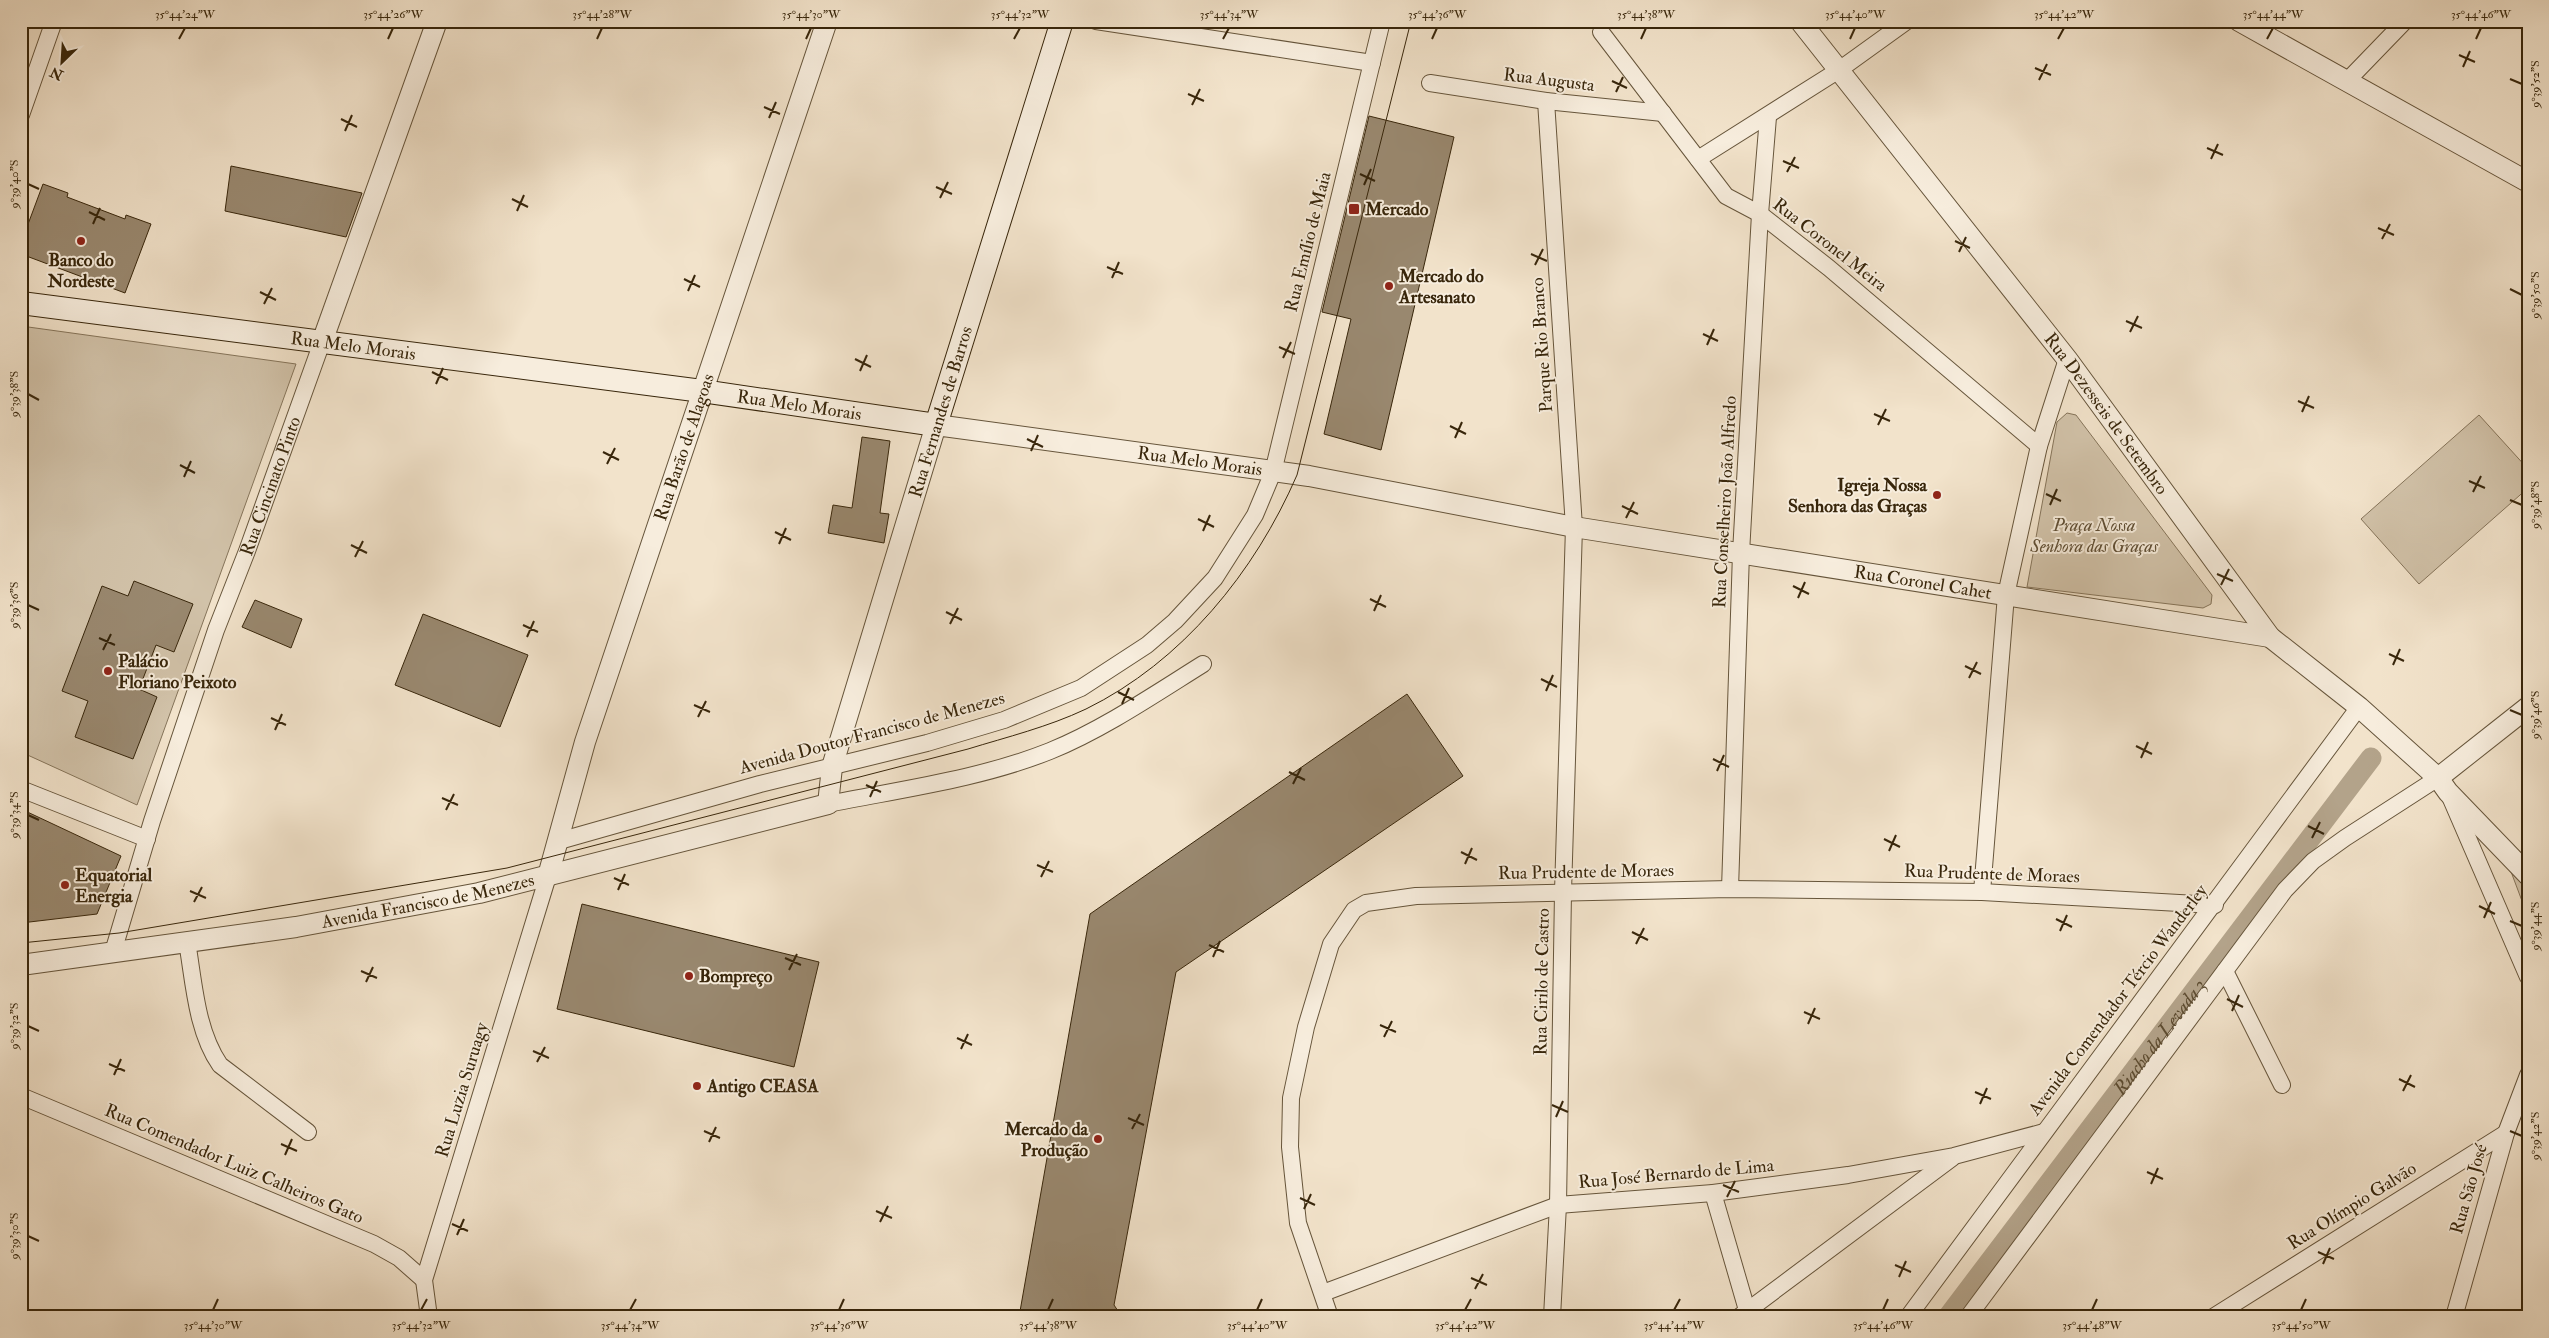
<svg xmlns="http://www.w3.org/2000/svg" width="2549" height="1338" font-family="'IM FELL Double Pica',serif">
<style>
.green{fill:#d2c3aa;stroke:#85745a}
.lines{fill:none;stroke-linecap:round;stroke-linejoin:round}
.canal{stroke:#b3a38a;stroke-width:21}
.building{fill:#99886f;stroke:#38260b}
.minor-casing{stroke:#66553b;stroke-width:18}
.tertiary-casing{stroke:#66553b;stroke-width:22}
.secondary-casing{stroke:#38260b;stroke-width:24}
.minor{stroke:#f7eddd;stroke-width:16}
.tertiary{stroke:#f7eddd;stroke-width:20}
.secondary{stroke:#f7eddd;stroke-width:22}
.tram{stroke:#38260b;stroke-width:1}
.ticks{fill:none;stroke:#38260b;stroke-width:2}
.poi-dot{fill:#8f2418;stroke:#f7eddd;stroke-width:2}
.labels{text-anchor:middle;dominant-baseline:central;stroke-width:4;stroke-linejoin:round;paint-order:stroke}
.street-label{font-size:18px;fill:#38260b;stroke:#f7eddd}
.poi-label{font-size:18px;font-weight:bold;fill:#38260b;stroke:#f7eddd;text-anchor:start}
.park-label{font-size:18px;font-style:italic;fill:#5e4d33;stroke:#f7eddd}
.water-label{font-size:19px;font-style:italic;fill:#5d4c31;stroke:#f7eddd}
.neatline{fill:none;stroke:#38260b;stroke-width:2}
.ticks-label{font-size:12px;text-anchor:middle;fill:#38260b}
</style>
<rect width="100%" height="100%" fill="#f2e3cb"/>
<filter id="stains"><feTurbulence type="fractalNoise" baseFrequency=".004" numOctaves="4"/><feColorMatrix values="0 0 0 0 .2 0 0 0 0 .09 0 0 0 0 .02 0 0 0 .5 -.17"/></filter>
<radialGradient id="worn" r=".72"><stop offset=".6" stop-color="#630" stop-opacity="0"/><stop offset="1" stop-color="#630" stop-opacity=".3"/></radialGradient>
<!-- green -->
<path class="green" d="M21,326L296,364L137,805L21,752Z
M2067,413L2076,415L2212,595L2211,604L2203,608L2027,587L2057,422Z
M2479,415L2528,469V488L2419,584L2361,519Z
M2495,829L2528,867V917Z"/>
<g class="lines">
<!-- canal -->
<path class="canal" id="s1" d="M1948,1317L2371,758"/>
</g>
<!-- building -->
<path class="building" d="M1369,116L1454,137L1381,450L1324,434L1351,319L1322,312Z
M231,166L362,193L346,237L225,211Z
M43,184L68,193L67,197L125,219L126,215L151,224L125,293L21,254V243Z
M862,437L890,441L880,513L889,514L884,543L828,533L833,505L852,508Z
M134,581L193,604L174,652L156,645L139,689L157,697L133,759L75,737L88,701L62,691L102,586L128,596Z
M255,600L302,619L291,648L242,627Z
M423,614L528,655L500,727L395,685Z
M1407,694L1463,776L1176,972L1114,1305L1122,1317H1019L1090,914Z
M21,809L121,856L97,914L21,923Z
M582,904L819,962L794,1067L557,1009Z"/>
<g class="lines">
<defs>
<g id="minor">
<path d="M1096,21L1372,63"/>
<path d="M1601,32L1726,196L1760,214L1829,268L2039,446"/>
<path d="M2347,81L2405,21"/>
<path d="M1430,83L1546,101L1663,113"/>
<path d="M1546,101L1574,527L1563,892L1558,1205L1552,1317"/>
<path d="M21,115L54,21"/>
<path d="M1698,159L1839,70L1907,21"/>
<path d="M21,789L147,839"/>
<path d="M2451,799L2528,977"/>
<path d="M828,804C902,789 980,779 1050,751C1102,730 1155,694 1203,664"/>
<path d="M559,841L760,784L927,743L1004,720L1081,688L1147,645L1175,621L1215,578L1255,515L1273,472L1382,21"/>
<path d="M1730,889L1741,553L1760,214L1768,117"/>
<path d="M1982,892L2006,595L2039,446L2067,359"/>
<path d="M187,942C194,982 196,1030 220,1065L308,1132"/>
<path id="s2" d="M113,952L152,821L216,630L247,551L322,342"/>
<path d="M2225,971L2282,1085"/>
<path d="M21,1096L374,1244L399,1258L424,1280"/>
<path d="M1713,1193L1749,1317"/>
<path d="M1323,1293L1558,1205L1713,1193L1848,1175L1954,1156L2044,1132"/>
<path d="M429,1317L424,1280L548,876"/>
<path d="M1330,1317L1298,1223L1290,1147L1291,1098L1306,1027L1331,944L1354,910L1366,903L1416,896L1730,889L1982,892L2215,905"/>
<path d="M1739,1317L1952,1158"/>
<path d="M1908,1317L2359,707"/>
<path d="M1968,1317L2285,890L2313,861L2345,838L2438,778"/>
<path d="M2213,1317L2506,1133"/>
<path d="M2454,1317L2506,1133L2528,1075"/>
</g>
<g id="tertiary">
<path id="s3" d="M1800,21L2067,359L2270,637L2359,707L2438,778L2448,792L2528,875"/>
<path d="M2239,21L2528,182"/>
<path d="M322,342L437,21"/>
<path d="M2438,778L2528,707"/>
<path id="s4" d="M548,876L585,742L827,21"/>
<path id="s5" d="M21,965L296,927L479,893L828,804L832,767L936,425L1309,476L1574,527L2270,637"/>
</g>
<g id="secondary">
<path id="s6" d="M21,303L702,391L936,425L1062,21"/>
</g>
</defs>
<!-- minor casing -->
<use href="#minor" class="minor-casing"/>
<!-- tertiary casing -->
<use href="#tertiary" class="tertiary-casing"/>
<!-- secondary casing -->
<use href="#secondary" class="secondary-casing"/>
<!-- minor -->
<use href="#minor" class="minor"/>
<!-- tertiary -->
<use href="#tertiary" class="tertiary"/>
<!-- secondary -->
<use href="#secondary" class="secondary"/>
<!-- tram -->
<path class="tram" d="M21,943L119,933L507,868L968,749C1007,737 1048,727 1086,709C1182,662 1255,572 1297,475L1411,21"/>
</g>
<!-- ticks -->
<path class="ticks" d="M179,39L185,28M388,39L393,28M597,39L602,28M806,39L811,28M1014,39L1020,28M1223,39L1229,28M1432,39L1437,28M1641,39L1646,28M1850,39L1855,28M2058,39L2064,28M2267,39L2273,28M2476,39L2481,28M2459,55L2475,62M2463,67L2470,51M2035,68L2051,75M2510,79L2522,84M2039,80L2047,64M1612,81L1627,88M1616,92L1623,77M1188,94L1204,101M1192,105L1200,89M764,107L780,114M769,118L776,102M341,119L357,127M345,131L352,115M2207,148L2223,155M2211,159L2218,144M1783,161L1799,168M1787,172L1795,157M1360,174L1375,181M28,184L39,189M1364,185L1371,169M936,187L952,194M940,198L948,182M512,199L528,207M517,211L524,195M89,212L105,220M93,224L100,208M2378,228L2394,235M2382,239L2390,224M1955,241L1970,248M1959,252L1966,237M1531,254L1547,261M1535,265L1543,249M1107,267L1123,274M1112,278L1119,262M684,279L700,287M2510,289L2522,295M688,291L695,275M260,292L276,300M264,304L272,288M2126,321L2142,328M2130,332L2138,316M1703,334L1718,341M1707,345L1714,329M1279,347L1295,354M1283,358L1291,342M855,359L871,367M860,371L867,355M432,372L448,380M436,384L443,368M28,394L39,400M2298,401L2314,408M2302,412L2309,396M1874,414L1890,421M1878,425L1886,409M1450,426L1466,434M1455,438L1462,422M1027,439L1043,447M1031,451L1038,435M603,452L619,460M607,464L615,448M180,465L195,473M184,477L191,461M2469,481L2485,488M2473,492L2481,476M2046,494L2061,501M2510,500L2522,505M2050,505L2057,489M1622,506L1638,514M1626,518L1634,502M1198,519L1214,527M1203,531L1210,515M775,532L791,540M779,544L786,528M351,545L367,553M355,557L363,541M2217,574L2233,581M2221,585L2229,569M1793,586L1809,594M1798,598L1805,582M1370,599L1386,607M28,605L39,610M1374,611L1381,595M946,612L962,620M950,624L958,608M523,625L538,632M527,637L534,621M99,638L115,645M103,650L111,634M2389,654L2404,661M2393,665L2400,649M1965,666L1981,674M1969,678L1977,662M1541,679L1557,687M1546,691L1553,675M1118,692L1134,700M1122,704L1129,688M694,705L710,712M2510,710L2522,715M698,717L706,701M271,718L286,725M275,730L282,714M2136,746L2152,754M2141,758L2148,742M1713,759L1729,767M1717,771L1724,755M1289,772L1305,780M1293,784L1301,768M866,785L881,792M870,797L877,781M442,798L458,805M446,810L454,794M28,815L39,820M2308,826L2324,834M2312,838L2320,822M1884,839L1900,847M1889,851L1896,835M1461,852L1477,860M1465,864L1472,848M1037,865L1053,872M1041,877L1049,861M614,878L629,885M618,890L625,874M190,891L206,898M194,902L202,887M2479,906L2495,914M2484,918L2491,902M2056,919L2072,927M2510,921L2522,926M2060,931L2067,915M1632,932L1648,940M1636,944L1644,928M1209,945L1224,952M1213,957L1220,941M785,958L801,965M789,970L797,954M361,971L377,978M366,982L373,967M2227,999L2243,1007M2232,1011L2239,995M1804,1012L1820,1019M1808,1024L1815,1008M1380,1025L1396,1032M28,1026L39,1031M1384,1037L1392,1021M957,1038L972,1045M961,1049L968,1034M533,1051L549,1058M537,1062L545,1047M109,1064L125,1071M114,1075L121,1059M2399,1079L2415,1087M2403,1091L2411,1075M1975,1092L1991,1099M1980,1104L1987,1088M1552,1105L1568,1112M1556,1117L1563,1101M1128,1118L1144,1125M1132,1129L1140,1114M704,1131L720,1138M2510,1131L2522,1136M709,1142L716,1127M281,1144L297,1151M285,1155L292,1139M2147,1172L2163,1179M2151,1184L2158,1168M1723,1185L1739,1192M1727,1197L1735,1181M1300,1198L1315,1205M1304,1209L1311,1194M876,1211L892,1218M880,1222L888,1206M452,1224L468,1231M457,1235L464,1219M28,1236L39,1241M2318,1252L2334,1259M2323,1264L2330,1248M1895,1265L1911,1272M1899,1277L1906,1261M1471,1278L1487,1285M1475,1289L1483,1274M213,1310L218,1299M421,1310L427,1299M630,1310L636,1299M839,1310L844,1299M1048,1310L1053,1299M1257,1310L1262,1299M1465,1310L1471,1299M1674,1310L1680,1299M1883,1310L1888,1299M2092,1310L2097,1299M2301,1310L2306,1299"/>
<!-- markers -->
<g class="poi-dot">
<rect x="1348" y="203" width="12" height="12" rx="2.5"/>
<circle cx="81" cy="241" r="5"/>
<circle cx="1389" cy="286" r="5"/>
<circle cx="1937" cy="495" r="5"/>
<circle cx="108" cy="671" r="5"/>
<circle cx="65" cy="885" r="5"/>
<circle cx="689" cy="976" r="5"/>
<circle cx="697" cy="1086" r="5"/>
<circle cx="1098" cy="1139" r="5"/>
</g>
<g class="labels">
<!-- street labels -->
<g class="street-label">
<text transform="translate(1549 80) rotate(7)">Rua Augusta</text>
<text transform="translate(1308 242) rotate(-76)">Rua Emílio de Maia</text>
<text transform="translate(1830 245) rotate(38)">Rua Coronel Meira</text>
<text transform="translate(1542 345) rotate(-94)">Parque Rio Branco</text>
<text stroke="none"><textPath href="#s6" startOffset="335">Rua Melo Morais</textPath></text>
<text stroke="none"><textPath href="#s6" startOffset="785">Rua Melo Morais</textPath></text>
<text transform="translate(941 412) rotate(-73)">Rua Fernandes de Barros</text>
<text stroke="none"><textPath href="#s3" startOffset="498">Rua Dezesseis de Setembro</textPath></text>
<text stroke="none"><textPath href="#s4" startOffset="450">Rua Barão de Alagoas</textPath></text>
<text stroke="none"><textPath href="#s5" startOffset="1485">Rua Melo Morais</textPath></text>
<text stroke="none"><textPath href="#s2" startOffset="492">Rua Cincinato Pinto</textPath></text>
<text transform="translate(1725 502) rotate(-87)">Rua Conselheiro João Alfredo</text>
<text stroke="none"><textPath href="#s5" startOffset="2218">Rua Coronel Cahet</textPath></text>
<text transform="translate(872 733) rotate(-15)">Avenida Doutor Francisco de Menezes</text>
<text transform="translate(1586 872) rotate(-1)">Rua Prudente de Moraes</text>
<text transform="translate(1992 874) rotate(2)">Rua Prudente de Moraes</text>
<text stroke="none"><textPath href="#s5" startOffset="412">Avenida Francisco de Menezes</textPath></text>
<text transform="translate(1542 982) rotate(-89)">Rua Cirilo de Castro</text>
<text transform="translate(2118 1000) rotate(-53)">Avenida Comendador Tércio Wanderley</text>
<text transform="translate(462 1090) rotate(-73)">Rua Luzia Suruagy</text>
<text transform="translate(234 1164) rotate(23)">Rua Comendador Luiz Calheiros Gato</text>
<text transform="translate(1676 1174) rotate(-5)">Rua José Bernardo de Lima</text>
<text transform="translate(2469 1189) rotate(-74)">Rua São José</text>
<text transform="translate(2352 1206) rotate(-32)">Rua Olímpio Galvão</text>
</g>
<!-- poi labels -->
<g class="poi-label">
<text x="1365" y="209">Mercado</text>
<text x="81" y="260" text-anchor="middle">Banco do<tspan x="81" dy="21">Nordeste</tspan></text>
<text x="1399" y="276">Mercado do<tspan x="1399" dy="21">Artesanato</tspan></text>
<text x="1927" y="485" text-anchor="end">Igreja Nossa<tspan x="1927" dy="21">Senhora das Graças</tspan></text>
<text x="118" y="661">Palácio<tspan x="118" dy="21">Floriano Peixoto</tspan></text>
<text x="75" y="875">Equatorial<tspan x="75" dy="21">Energia</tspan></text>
<text x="699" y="976">Bompreço</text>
<text x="707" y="1086">Antigo CEASA</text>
<text x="1088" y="1129" text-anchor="end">Mercado da<tspan x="1088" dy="21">Produção</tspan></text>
</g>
<!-- park labels -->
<g class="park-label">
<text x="2094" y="525">Praça Nossa<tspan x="2094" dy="21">Senhora das Graças</tspan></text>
</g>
<!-- water labels -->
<g class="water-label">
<text stroke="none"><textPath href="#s1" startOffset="351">Riacho da Levada 3</textPath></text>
</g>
</g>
<!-- margin -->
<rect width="2549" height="1338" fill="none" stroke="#f2e3cb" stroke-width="55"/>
<!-- north arrow -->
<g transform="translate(62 62) rotate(205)" stroke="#f7eddd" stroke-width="4" paint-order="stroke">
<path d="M0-4L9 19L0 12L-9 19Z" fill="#38260b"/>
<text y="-8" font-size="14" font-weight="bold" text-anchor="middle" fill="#38260b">N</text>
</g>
<rect x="28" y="28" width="2494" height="1282" class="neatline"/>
<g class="ticks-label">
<text x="185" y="18">35°44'24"W</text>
<text x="393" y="18">35°44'26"W</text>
<text x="602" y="18">35°44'28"W</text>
<text x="811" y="18">35°44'30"W</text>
<text x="1020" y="18">35°44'32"W</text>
<text x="1229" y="18">35°44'34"W</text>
<text x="1437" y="18">35°44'36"W</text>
<text x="1646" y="18">35°44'38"W</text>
<text x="1855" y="18">35°44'40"W</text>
<text x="2064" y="18">35°44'42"W</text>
<text x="2273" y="18">35°44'44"W</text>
<text x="2481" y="18">35°44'46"W</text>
<text transform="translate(2535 84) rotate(-90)" y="4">9°39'52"S</text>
<text transform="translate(14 184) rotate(-90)" y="4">9°39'40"S</text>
<text transform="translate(2535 295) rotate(-90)" y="4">9°39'50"S</text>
<text transform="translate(14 394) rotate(-90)" y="4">9°39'38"S</text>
<text transform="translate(2535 505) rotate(-90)" y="4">9°39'48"S</text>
<text transform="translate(14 605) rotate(-90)" y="4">9°39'36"S</text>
<text transform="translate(2535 715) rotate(-90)" y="4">9°39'46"S</text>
<text transform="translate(14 815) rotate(-90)" y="4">9°39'34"S</text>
<text transform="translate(2535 926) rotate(-90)" y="4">9°39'44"S</text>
<text transform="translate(14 1026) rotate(-90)" y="4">9°39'32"S</text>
<text transform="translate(2535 1136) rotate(-90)" y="4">9°39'42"S</text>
<text transform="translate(14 1236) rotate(-90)" y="4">9°39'30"S</text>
<text x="213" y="1329">35°44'30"W</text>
<text x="421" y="1329">35°44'32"W</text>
<text x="630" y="1329">35°44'34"W</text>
<text x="839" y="1329">35°44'36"W</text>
<text x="1048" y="1329">35°44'38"W</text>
<text x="1257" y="1329">35°44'40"W</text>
<text x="1465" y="1329">35°44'42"W</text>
<text x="1674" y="1329">35°44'44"W</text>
<text x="1883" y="1329">35°44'46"W</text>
<text x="2092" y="1329">35°44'48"W</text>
<text x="2301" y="1329">35°44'50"W</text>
</g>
<rect width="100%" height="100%" filter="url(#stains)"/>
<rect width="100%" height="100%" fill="url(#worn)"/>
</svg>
